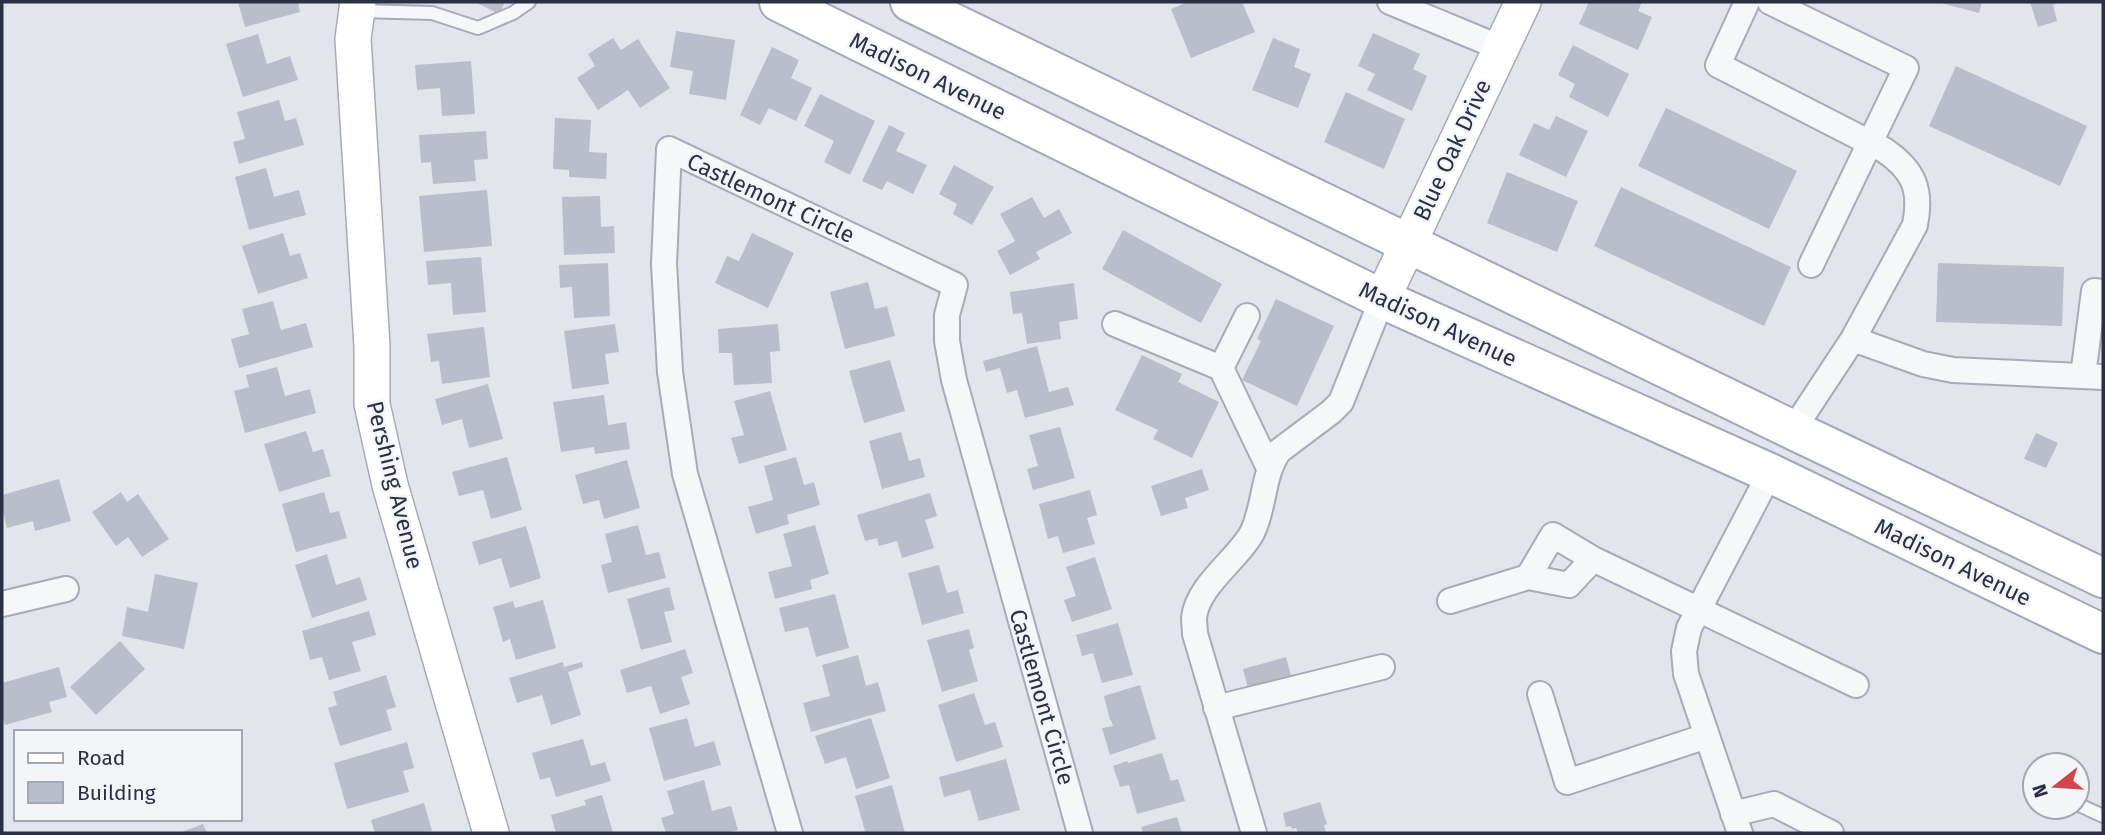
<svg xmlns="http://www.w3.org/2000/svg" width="2105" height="835" font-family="'Fira Sans',sans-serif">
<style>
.building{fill:#babeca}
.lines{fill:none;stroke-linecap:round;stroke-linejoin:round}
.lane-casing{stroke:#a8abb7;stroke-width:16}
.street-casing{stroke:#a8abb7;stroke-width:28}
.secondary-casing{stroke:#a8abb7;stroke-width:38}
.primary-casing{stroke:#a2a8b8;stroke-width:42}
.lane{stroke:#f6f7f9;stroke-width:12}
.street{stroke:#f6f7f9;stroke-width:24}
.secondary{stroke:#fff;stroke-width:35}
.primary{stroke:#fff;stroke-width:38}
.labels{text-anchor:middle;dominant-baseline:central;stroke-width:5;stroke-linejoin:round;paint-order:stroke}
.street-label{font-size:23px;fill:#2a3145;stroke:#f3f5f9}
</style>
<rect width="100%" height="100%" fill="#e3e5ec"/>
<!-- building -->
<path class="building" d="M238,2H298L300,12L245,27Z
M475,2H505L499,14Z
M1188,2H1242L1255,32L1191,58L1171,9Z
M1589,2H1642L1638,11L1652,17L1638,50L1579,24Z
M1937,2H1982L1979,13Z
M2030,2H2060L2053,5L2057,21L2038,27Z
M676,31L735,40L726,100L689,94L693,71L670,67Z
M1373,33L1420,54L1413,69L1427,76L1412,111L1367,90L1375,74L1358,66Z
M258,34L267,64L290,56L298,80L243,97L226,44Z
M613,38L621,50L638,39L670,88L640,108L628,90L598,110L577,78L595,66L588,54Z
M1273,38L1300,49L1294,67L1311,74L1298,108L1252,90Z
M1573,45L1629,74L1608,117L1569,97L1575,84L1558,75Z
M772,47L799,60L791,78L812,88L796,121L769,108L760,125L740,115Z
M471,61L475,114L442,116L440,88L417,90L415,65Z
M1956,66L2087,126L2060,186L1929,126Z
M1346,92L1405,119L1384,169L1324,142Z
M820,94L875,121L850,175L824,162L834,141L804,126Z
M279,100L285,121L296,118L304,145L239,164L233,142L245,139L237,112Z
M1666,108L1797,171L1769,229L1638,166Z
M1556,116L1588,131L1566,177L1519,155L1534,123L1549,130Z
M555,118L591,120L589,152L607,153L606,179L569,177V170L553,169Z
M889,125L905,133L896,151L927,165L913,194L887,181L882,190L862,181Z
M486,131L488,159L474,160L476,181L433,184L431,162L421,163L419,135Z
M954,165L994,187L972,225L953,214L957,204L939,194Z
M266,168L274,197L299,190L306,215L249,230L235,177Z
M1507,172L1578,201L1557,252L1487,223Z
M1621,187L1791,267L1764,326L1594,246Z
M487,190L492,246L424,252L419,196Z
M600,196L601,227L614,226L615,253L564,255L562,197Z
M1032,197L1044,218L1059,209L1072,233L1036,252L1040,259L1010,275L997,251L1015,241L1000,214Z
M1123,230L1222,284L1201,323L1102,269Z
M283,233L290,256L300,253L308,278L258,294L242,246Z
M752,233L794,253L768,308L715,283L727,256L739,261Z
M481,257L486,312L453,315L451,283L428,285L426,261Z
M608,263L610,316L574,318L572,287L560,288L559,265Z
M1938,263L2064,267L2062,326L1936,322Z
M868,282L875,309L887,306L895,336L845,349L830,292Z
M1074,283L1078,319L1059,322L1061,339L1027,344L1022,313L1013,314L1010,292Z
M1276,299L1334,326L1297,406L1242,380L1261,341L1257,339Z
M273,301L281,330L306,323L313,347L239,368L231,339L249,334L242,309Z
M615,324L619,352L605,354L609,384L572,389L564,331Z
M778,324L780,351L770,352L772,383L734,385L732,353H719L718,329Z
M484,327L490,377L442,384L439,361L431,362L427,334Z
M1037,346L1049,392L1068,387L1074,405L1025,418L1017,390L1007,393L1000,368L986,372L983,361Z
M1142,355L1182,374L1178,382L1219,402L1192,458L1153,439L1158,430L1115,410Z
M890,360L905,411L864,423L849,371Z
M277,367L285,396L310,389L316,413L245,433L234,391L249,387L246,375Z
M488,384L503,439L469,448L462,419L442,425L435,399Z
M770,391L787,450L739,464L731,438L744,435L734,401Z
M604,395L608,425L626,422L630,449L595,454L594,447L561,452L553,402Z
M1060,427L1075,478L1033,490L1027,469L1038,466L1029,435Z
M306,431L313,452L323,449L331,476L279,492L264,444Z
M901,432L909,461L920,458L925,477L882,489L869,441Z
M2036,433L2058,443L2046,468L2024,459Z
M507,457L522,510L491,519L483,490L459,496L452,472Z
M796,457L804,485L814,482L820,505L787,515L789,524L756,534L748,507L773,500L764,466Z
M627,460L640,508L604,519L599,500L583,504L575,475Z
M1202,469L1209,490L1185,498L1188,508L1161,516L1151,486Z
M59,479L71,521L35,531L33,521L7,528L2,507V495Z
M1090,490L1097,515L1087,518L1095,544L1063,553L1058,536L1048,539L1039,504Z
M121,492L127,502L138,494L169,539L142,557L128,537L116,546L92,512Z
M324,492L330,513L339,511L347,538L296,552L282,504Z
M930,493L937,516L925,520L934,548L902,558L897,541L879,546L877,538L865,541L857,515Z
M638,525L646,555L659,552L666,578L608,593L601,565L612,562L605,534Z
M815,525L829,574L810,580L812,589L775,599L768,572L792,566L783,534Z
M526,526L541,578L510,588L501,558L479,565L472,542Z
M327,554L336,585L360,577L367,600L312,618L295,565Z
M1095,557L1112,609L1072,622L1064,600L1076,596L1066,567Z
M939,565L947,593L958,590L964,613L922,625L908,573Z
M155,574L198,583L184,649L122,636L127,607L148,612Z
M669,587L675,610L664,612L672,642L641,650L627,599Z
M835,594L849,648L816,657L808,627L785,632L779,608Z
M543,600L556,648L516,660L510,639L503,642L493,607L513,601L515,608Z
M369,611L376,635L352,642L361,671L329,680L322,657L310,660L302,631Z
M1118,623L1133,675L1102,683L1093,653L1082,656L1076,635Z
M969,629L974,648L969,650L978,681L942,692L927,640Z
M120,641L145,669L96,715L70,687Z
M685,649L693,673L681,677L690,704L660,714L651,686L627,693L620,670Z
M858,655L866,686L878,682L886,711L811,732L803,703L830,696L822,665Z
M1286,657L1292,680L1249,692L1243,669Z
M563,662L564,667L582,662L583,667L568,672L581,715L551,725L542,695L517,703L509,678Z
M59,667L67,697L49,702L52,712L5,725L2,714V683Z
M386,675L396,707L386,710L392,730L340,746L328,708L337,705L333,692Z
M1140,685L1156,739L1110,755L1102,728L1113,726L1111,720H1110L1104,696Z
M974,693L985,725L995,722L1003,747L956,762L938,705Z
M687,718L695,747L714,741L721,765L664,781L649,728Z
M871,718L890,778L856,789L846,757L825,764L815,736Z
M583,739L591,766L605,762L611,781L556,797L550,777L540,780L532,753Z
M407,742L414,768L403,771L409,792L347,809L334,763Z
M1162,753L1171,781L1178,779L1185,801L1137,814L1129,785L1120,787L1113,766L1127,761L1128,763Z
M1006,759L1020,810L979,821L970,790L944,797L939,777Z
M704,780L712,811L731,806L738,830L727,833H666L661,818L674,814L667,791Z
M892,785L905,833H858L865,831L855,796Z
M602,795L613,833H556L551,815L586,805L584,800Z
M1320,802L1327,824L1324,825L1326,833H1298L1296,828L1292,829L1291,826L1286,827L1283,813Z
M424,803L432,831L424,833H375L371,820Z
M1177,817L1182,833H1143L1141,827Z
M203,824L207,833H179Z"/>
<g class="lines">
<defs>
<path id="lane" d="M360,11L432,13L478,28L513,13L529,2
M2077,804L2103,816"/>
<path id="street" d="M1390,2L1501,48
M1747,2L1718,65L1884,150C1914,170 1922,190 1915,225L1853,339L1793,430
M1770,2L1906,68L1811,265
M1115,324L1221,368L1269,468
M1853,339L1923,364L1953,370L2103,377
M1221,368L1247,316
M2083,376L2094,291L2103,292
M1593,559L1553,535L1528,577L1569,585L1593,559L1856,685
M1450,601L1528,577
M2,604L66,589
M1540,694L1567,782L1707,736
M1216,708L1382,667
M1733,814L1774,804L1831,833
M790,833L685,474L670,372L664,264L669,149L955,285L947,315V341L954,380L1080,833
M1254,833L1195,634C1195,629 1194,623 1194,618C1197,586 1237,560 1252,533C1265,507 1262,475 1279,451L1331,412L1341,402L1382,299
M1740,833L1686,674L1684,651L1689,628L1770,473"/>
<path id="secondary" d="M358,2L353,39L372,346V404L390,485L491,833
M1382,299L1523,2"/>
<path id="primary" d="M779,2L1382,299L1770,473L2103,634
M910,2L1793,430L2103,578"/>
</defs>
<!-- lane casing -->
<use href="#lane" class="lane-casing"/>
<!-- street casing -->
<use href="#street" class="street-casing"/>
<!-- secondary casing -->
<use href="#secondary" class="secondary-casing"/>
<!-- primary casing -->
<use href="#primary" class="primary-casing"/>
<!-- lane -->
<use href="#lane" class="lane"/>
<!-- street -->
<use href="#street" class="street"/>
<!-- secondary -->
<use href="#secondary" class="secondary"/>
<!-- primary -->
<use href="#primary" class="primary"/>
</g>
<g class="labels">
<!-- street labels -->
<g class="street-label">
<text transform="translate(928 76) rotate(26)">Madison Avenue</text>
<text transform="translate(1452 150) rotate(-65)">Blue Oak Drive</text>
<text transform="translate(771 198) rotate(25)">Castlemont Circle</text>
<text transform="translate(1438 324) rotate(25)">Madison Avenue</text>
<text transform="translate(395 485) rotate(76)">Pershing Avenue</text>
<text transform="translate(1953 562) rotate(26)">Madison Avenue</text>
<text transform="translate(1042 697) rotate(74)">Castlemont Circle</text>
</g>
</g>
<!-- border -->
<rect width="2105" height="835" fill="none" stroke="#2a3145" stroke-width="7"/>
<!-- legend -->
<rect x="14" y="730" width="228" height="91" fill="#f3f5f9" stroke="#a3a7b1" stroke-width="2"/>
<rect x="28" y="753" width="35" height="10" fill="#ffffff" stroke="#a3a7b1" stroke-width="2"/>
<text x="77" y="765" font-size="21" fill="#2a3145">Road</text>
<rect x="28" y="782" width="35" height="21" fill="#babeca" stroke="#a3a7b1" stroke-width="2"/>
<text x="77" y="800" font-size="21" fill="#2a3145">Building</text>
<!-- north arrow -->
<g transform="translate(2056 786) rotate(253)"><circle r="33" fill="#f3f5f9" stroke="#a3a7b1" stroke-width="2"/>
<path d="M0-5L12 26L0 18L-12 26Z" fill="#d4444c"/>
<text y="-10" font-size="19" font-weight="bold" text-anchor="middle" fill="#2a3145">N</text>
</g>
</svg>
